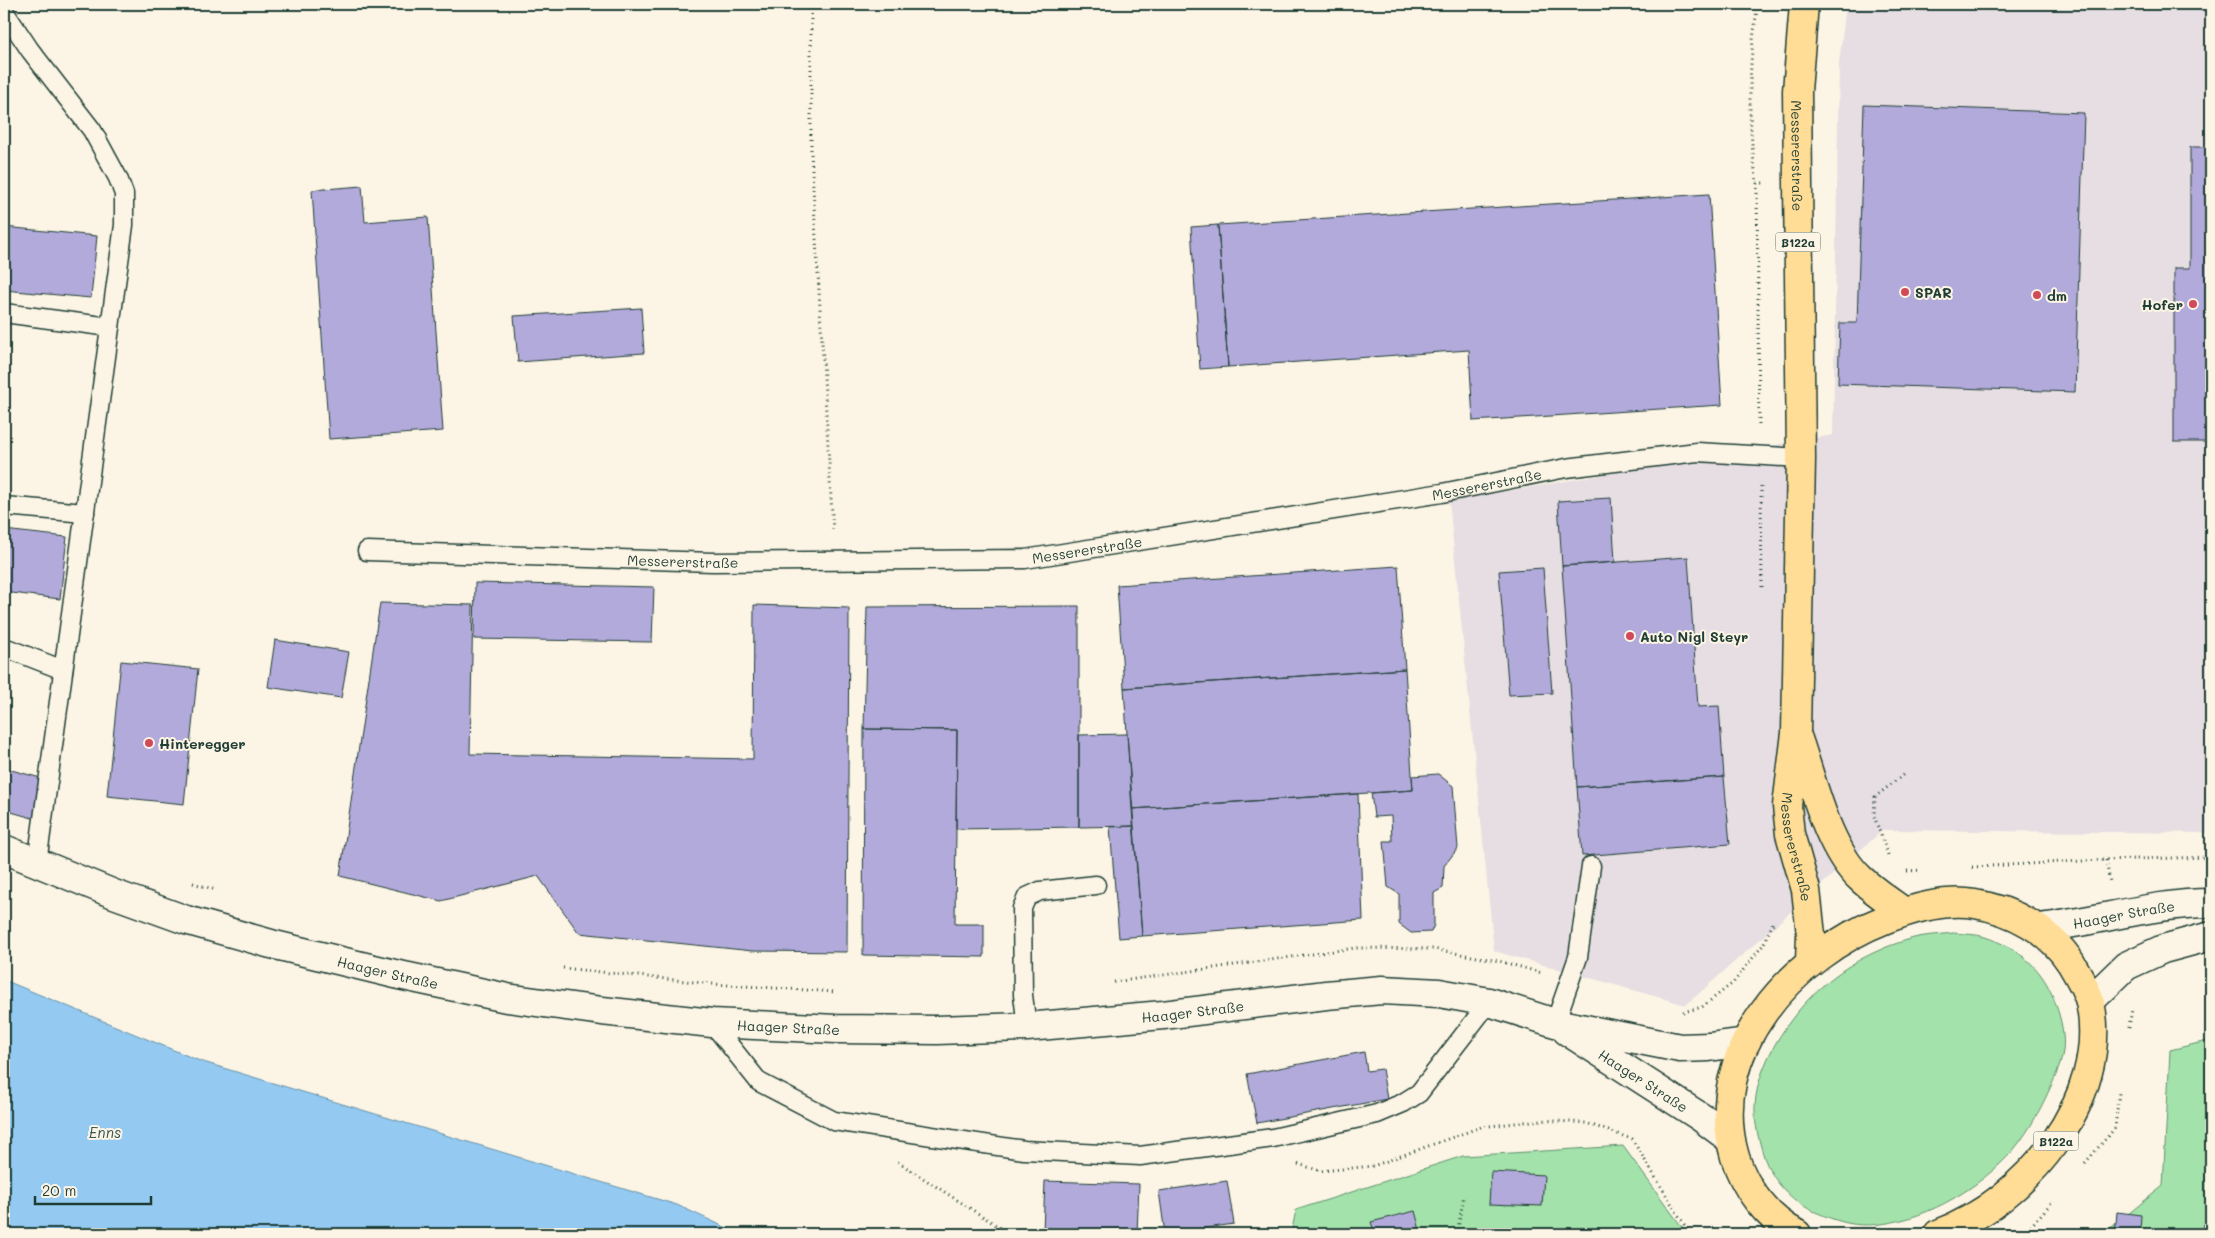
<svg xmlns="http://www.w3.org/2000/svg" width="2215" height="1238" font-family="Mali,sans-serif">
<style>
.built{fill:#e6dee2}
.green{fill:#a3e2aa;stroke:#61906f}
.water{fill:#94c9f2;stroke:#6591a6}
.building{fill:#b2aadb;stroke:#1f3d34}
.lines{fill:none;stroke-linecap:round;stroke-linejoin:round}
.lane-casing{stroke:#1f3d34;stroke-width:21}
.secondary-casing{stroke:#1f3d34;stroke-width:31}
.primary-casing{stroke:#1f3d34;stroke-width:31}
.path{stroke:#1f3d34;stroke-width:3;stroke-dasharray:1 4;stroke-linecap:butt}
.lane{stroke:#fcf5e5;stroke-width:18}
.secondary{stroke:#fcf5e5;stroke-width:28}
.primary{stroke:#ffdd96;stroke-width:28}
.poi-dot{fill:#d1495b;stroke:#fcf5e5;stroke-width:2}
.labels{text-anchor:middle;dominant-baseline:central;stroke-width:4;stroke-linejoin:round;paint-order:stroke}
.shield{fill:#fcf5e5;stroke:#617469;stroke-width:1}
.shield-label{font-size:12px;font-weight:bold;fill:#1f3d34}
.street-label{font-size:14px;fill:#1f3d34;stroke:#fcf5e5}
.poi-label{font-size:14px;font-weight:bold;fill:#1f3d34;stroke:#fcf5e5;text-anchor:start}
.water-label{font-size:15px;font-style:italic;fill:#36595a;stroke:#fcf5e5}
</style>
<rect width="100%" height="100%" fill="#fcf5e5"/>
<filter id="ink" filterUnits="userSpaceOnUse"><feTurbulence type="fractalNoise" baseFrequency=".02" numOctaves="2"/><feDisplacementMap in="SourceGraphic" scale="10" xChannelSelector="R" yChannelSelector="G"/><feConvolveMatrix kernelMatrix="1 2 1 2 8 2 1 2 1" color-interpolation-filters="sRGB"/></filter>
<g filter="url(#ink)">
<!-- built -->
<path class="built" d="M1846,4H2211V833L1883,830L1686,1005L1494,951L1449,501L1833,435L1839,63Z"/>
<!-- green -->
<path class="green" d="M1953,933C1963,934 1976,934 1985,937C2021,949 2044,969 2056,1005C2061,1019 2065,1036 2063,1051C2061,1067 2052,1084 2045,1099C2034,1122 2019,1147 2000,1164C1965,1197 1912,1226 1862,1225C1844,1224 1829,1218 1813,1211C1791,1201 1772,1180 1764,1157C1760,1144 1756,1130 1755,1116C1752,1066 1794,1007 1832,978C1854,961 1880,948 1907,940C1921,935 1938,935 1953,933Z
M2211,1040V1234H2103L2163,1186L2170,1050Z
M1623,1146L1687,1234H1291L1296,1210L1463,1156Z"/>
<!-- water -->
<path class="water" d="M4,980L200,1061L677,1205L740,1234H4Z"/>
<!-- building -->
<path class="building" d="M15,4H153L152,8Z
M1864,105L2084,113L2075,392L1838,384L1840,323H1857Z
M2190,147H2211V442H2174V268H2190Z
M362,186L365,222L428,217L443,431L329,439L312,190Z
M1709,194L1722,405L1473,421L1469,350L1228,367L1218,225Z
M1218,225L1228,367L1200,369L1191,227Z
M4,227L97,236L91,298L4,290Z
M641,308L644,353L518,362L514,316Z
M1611,498L1615,562L1562,566L1558,501Z
M4,530L67,537L60,599L4,592Z
M1688,557L1698,707L1719,706L1724,777L1577,787L1562,566Z
M1398,566L1405,669L1124,688L1117,585Z
M1543,568L1552,693L1509,695L1499,571Z
M475,583L654,587L652,642L474,639Z
M380,603L473,605L470,754L753,759L754,605L849,608L847,952L753,951L579,933L538,876L441,901L340,876Z
M1079,606V827L956,829L957,730L864,729L867,607Z
M275,640L349,652L341,698L268,687Z
M121,661L198,669L184,804L107,796Z
M1405,669L1413,790L1132,809L1124,688Z
M864,729L957,730L955,924H984V957L863,955Z
M1127,734L1134,826L1079,827V735Z
M4,768L48,780L36,819L4,810Z
M1438,774L1453,786L1458,848L1444,866L1443,888L1434,893V925L1431,932L1411,933L1399,924V894L1388,887L1384,841H1392L1391,816L1374,817L1371,793L1413,790L1412,776Z
M1724,777L1730,844L1582,856L1577,787Z
M1358,794L1363,920L1142,936L1132,809Z
M1134,826L1142,936L1119,938L1110,827Z
M1364,1052L1367,1071L1382,1069L1387,1099L1257,1123L1247,1074Z
M1491,1172L1544,1175L1542,1206L1489,1204Z
M1045,1181L1139,1184L1137,1234L1043,1231Z
M1227,1181L1234,1224L1165,1234L1159,1191Z
M1415,1211L1421,1234H1375L1371,1222Z
M2117,1212L2141,1215L2140,1234H2115Z
M2203,1224L2211,1225V1234H2202Z"/>
<g class="lines">
<defs>
<g id="lane">
<path d="M4,11L30,50L92,130L118,178L124,194V225L37,863"/>
<path d="M4,313L110,327"/>
<path d="M4,506L85,513"/>
<path id="s1" d="M367,551L713,562L1025,559L1442,493L1566,468L1697,452L1801,458"/>
<path d="M4,647L63,670"/>
<path d="M712,1023L759,1082L834,1121L1024,1150L1140,1156L1273,1138L1377,1114L1403,1103L1419,1093L1489,1002"/>
<path d="M1555,1023L1578,957L1591,866"/>
<path d="M1027,1027L1023,995L1022,908L1027,897L1040,891L1096,885"/>
</g>
<g id="secondary">
<path id="s2" d="M4,849L114,894L186,920L271,944L399,975L507,998L602,1011L712,1023L836,1029L937,1030L1027,1027L1163,1015L1326,995L1382,990L1439,993L1489,1002L1555,1023L1680,1048L1709,1047L1746,1042"/>
<path id="s3" d="M2039,928C2096,922 2153,903 2211,903"/>
<path d="M2090,1001L2126,966L2163,949L2211,936"/>
<path id="s4" d="M1567,1031L1702,1118L1730,1139"/>
</g>
<g id="primary">
<path id="s5" d="M1804,4L1797,91L1801,458L1796,733L1787,806L1790,834L1806,890L1811,935L1810,962"/>
<path d="M1798,739C1813,782 1827,848 1861,879C1874,891 1889,901 1904,912"/>
<path d="M1797,1234C1767,1218 1745,1189 1735,1157C1704,1051 1793,955 1886,919C1914,908 1945,899 1975,904C2013,910 2051,931 2071,963C2078,975 2087,989 2090,1002C2111,1099 2025,1202 1938,1234"/>
</g>
</defs>
<!-- lane casing -->
<use href="#lane" class="lane-casing"/>
<!-- secondary casing -->
<use href="#secondary" class="secondary-casing"/>
<!-- primary casing -->
<use href="#primary" class="primary-casing"/>
<!-- path -->
<path class="path" d="M811,4V152L833,532
M1758,4C1748,63 1747,123 1757,183H1764
M1757,183L1759,427
M1761,486L1762,590
M1888,855L1874,816L1875,797L1904,774
M2106,860L2110,882
M1972,867L2100,860L2211,857
M1907,871L1921,870
M193,883L216,890
M563,968L713,984L836,992
M1114,982L1355,948L1433,949L1499,961L1542,973
M1683,1012L1702,1007L1733,983L1763,945L1774,921
M2129,1027L2132,1009
M898,1162L1010,1234
M2085,1163L2115,1128L2119,1093
M1298,1164L1321,1171L1373,1166L1481,1127L1541,1120L1586,1123L1632,1139L1690,1234
M1457,1234L1464,1195
M2024,1234L2052,1202"/>
<!-- lane -->
<use href="#lane" class="lane"/>
<!-- secondary -->
<use href="#secondary" class="secondary"/>
<!-- primary -->
<use href="#primary" class="primary"/>
</g>
</g>
<!-- markers -->
<g class="poi-dot">
<circle cx="1905" cy="292" r="5"/>
<circle cx="2037" cy="295" r="5"/>
<circle cx="2193" cy="304" r="5"/>
<circle cx="1630" cy="636" r="5"/>
<circle cx="149" cy="743" r="5"/>
</g>
<g class="labels">
<!-- shield labels -->
<g class="shield">
<rect x="1775.5" y="232.5" width="45" height="19" rx="4"/>
<rect x="2033.5" y="1131.5" width="45" height="19" rx="4"/>
</g>
<g class="shield-label">
<text x="1798" y="242">B122a</text>
<text x="2056" y="1141">B122a</text>
</g>
<!-- street labels -->
<g class="street-label">
<text stroke="none"><textPath href="#s5" startOffset="152">Messererstraße</textPath></text>
<text stroke="none"><textPath href="#s1" startOffset="1126">Messererstraße</textPath></text>
<text stroke="none"><textPath href="#s1" startOffset="721">Messererstraße</textPath></text>
<text stroke="none"><textPath href="#s1" startOffset="316">Messererstraße</textPath></text>
<text stroke="none"><textPath href="#s5" startOffset="845">Messererstraße</textPath></text>
<text stroke="none"><textPath href="#s3" startOffset="86">Haager Straße</textPath></text>
<text stroke="none"><textPath href="#s2" startOffset="404">Haager Straße</textPath></text>
<text stroke="none"><textPath href="#s2" startOffset="1214">Haager Straße</textPath></text>
<text stroke="none"><textPath href="#s2" startOffset="809">Haager Straße</textPath></text>
<text stroke="none"><textPath href="#s4" startOffset="91">Haager Straße</textPath></text>
</g>
<!-- poi labels -->
<g class="poi-label">
<text x="1915" y="292">SPAR</text>
<text x="2047" y="295">dm</text>
<text x="2183" y="304" text-anchor="end">Hofer</text>
<text x="1640" y="636">Auto Nigl Steyr</text>
<text x="159" y="743">Hinteregger</text>
</g>
<!-- water labels -->
<g class="water-label">
<text x="105" y="1132">Enns</text>
</g>
</g>
<!-- margin -->
<rect width="2215" height="1238" fill="none" stroke="#fcf5e5" stroke-width="20"/>
<rect x="10" y="10" width="2195" height="1218" fill="none" stroke="#1f3d34" stroke-width="2" filter="url(#ink)"/>
<!-- scale -->
<path d="M35 1196v8h116v-8" fill="none" stroke="#1f3d34" stroke-width="2.5"/>
<text x="42" y="1196" font-size="15" fill="#1f3d34" stroke="#fcf5e5" stroke-width="4" paint-order="stroke">20 m</text>
</svg>
